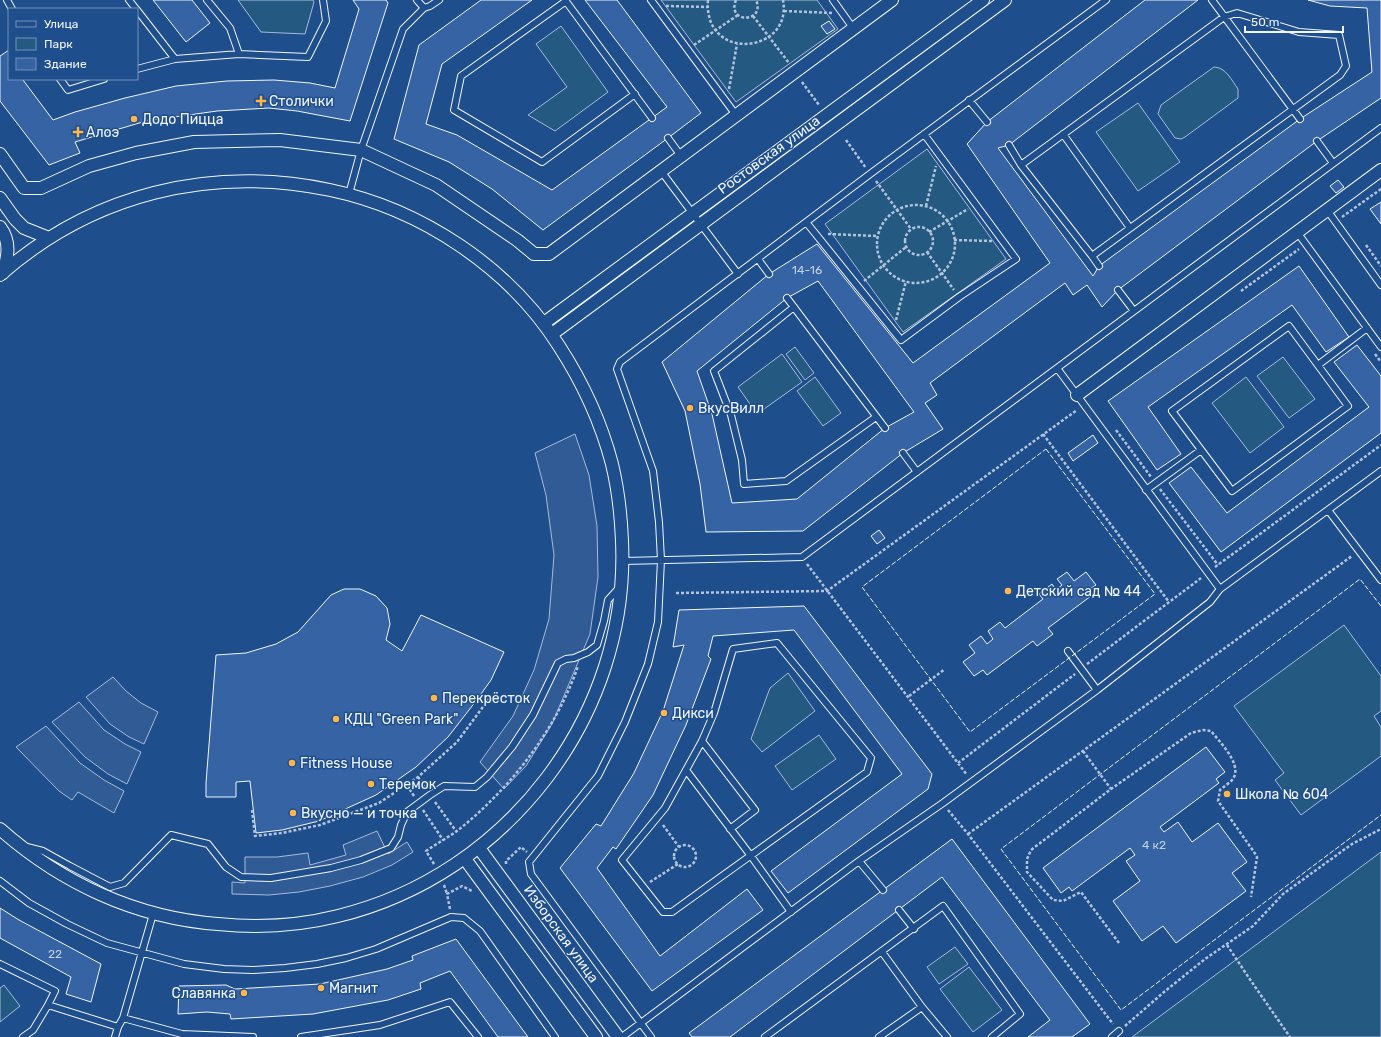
<svg xmlns="http://www.w3.org/2000/svg" width="1381" height="1037" font-family="Rubik,sans-serif">
<style>
.green{fill:#245a82;stroke:#a8bbd7}
.parking{fill:#305b95;stroke:#a8bbd7}
.building{fill:#3563a3;stroke:#f2f6ff;fill-rule:evenodd}
.lines{fill:none;stroke-linecap:round;stroke-linejoin:round}
.lane-casing{stroke:#f2f6ff;stroke-width:8}
.street-casing{stroke:#f2f6ff;stroke-width:14}
.path{stroke:#b3c4dc;stroke-width:2.5;stroke-dasharray:3 2;stroke-linecap:butt}
.lane{stroke:#1f4e8c;stroke-width:6}
.street{stroke:#1f4e8c;stroke-width:12}
.fence{stroke:#f2f6ff;stroke-width:1;stroke-dasharray:5 2;stroke-linecap:butt}
.poi-dot{fill:#ffb74d;stroke:#1f4e8c;stroke-width:1.5}
.labels{text-anchor:middle;dominant-baseline:central;stroke-width:3;stroke-linejoin:round;paint-order:stroke}
.number-label{font-size:12px;fill:#c3d1e8}
.poi-label{font-size:14px;fill:#f2f6ff;stroke:#1f4e8c;text-anchor:start}
.street-label{font-size:14px;fill:#f2f6ff;stroke:#1f4e8c}
</style>
<rect width="100%" height="100%" fill="#1f4e8c"/>
<!-- green -->
<path class="green" d="M238,0H313L314,2L305,34L261,32Z
M661,0H817L838,29L736,102Z
M561,26L608,92L555,131L528,115L567,87L536,44Z
M1214,67C1226,67 1232,81 1238,89V98L1185,137L1181,139L1175,138L1158,114L1161,105Z
M1138,103L1180,162L1138,191L1096,132Z
M927,149L1006,259L903,332L825,224Z
M795,347L814,373L805,380L786,354Z
M782,354L802,382L757,414L738,387Z
M1283,357L1315,399L1289,418L1257,376Z
M815,377L841,413L823,426L797,391Z
M1246,377L1284,427L1250,453L1212,403Z
M1344,625L1381,676V711L1374,716L1381,727V756L1301,815L1275,780L1284,773L1234,706Z
M788,673L815,711L762,752L751,739L770,688Z
M819,735L836,759L792,790L775,766Z
M1381,852V1037H1132Z
M955,947L968,964L939,984L927,967Z
M969,967L1002,1010L973,1032L940,989Z
M4,985L20,1006L0,1022V988Z"/>
<!-- parking -->
<path class="parking" d="M575,434L589,475L597,526L598,577L590,634L552,724L526,766L504,789L480,762L513,716L534,670L549,619L554,555L546,495L535,453Z
M113,677L126,691L141,703L158,712L144,744L129,737L110,724L86,697Z
M79,702L104,730L125,744L141,752L127,784L108,774L85,757L52,722Z
M46,726L80,763L104,780L124,791L114,813L78,792L72,800L59,791L16,747Z
M377,831L388,854L407,842L413,852L392,865L363,877L330,886L299,892L269,895L232,894V882L245,883V857H277L308,853L310,865L346,855L343,845Z"/>
<!-- building -->
<path class="building" d="M153,0H192L210,23L186,42Z
M353,0H386L388,3L350,121L297,111L269,108L217,111L146,121L75,142L80,153L49,165L0,101V56L9,50V79H25L23,80L53,120L75,112L125,98L176,86L227,81L274,80L310,83L335,88L359,9Z
M481,0H532L442,64L426,124L457,135L552,190L667,107L585,0H617L701,113L668,138L543,230L492,189L449,162L394,139L419,45Z
M1145,0H1198L1009,145L998,148L1093,276L1099,266L1300,119L1372,72L1367,8L1330,6L1308,0H1381V98L1317,141L1118,290L1102,307L1087,285L1073,295L1065,283L930,383L937,395L925,403L943,429L903,453L803,531L706,532L700,484L685,411L662,362L769,274L817,244L913,363L1050,263L967,144L987,122ZM818,281L914,412L885,428L797,499L732,503L712,414L697,371L787,298Z
M829,21L835,29L827,34L821,26Z
M1338,180L1344,187L1336,193L1330,186Z
M1381,202V224L1370,209Z
M1299,266L1349,337L1326,352L1292,305L1148,407L1181,454L1157,470L1108,401Z
M1357,345L1381,376V433L1221,552L1169,483L1191,467L1227,513L1369,407L1334,362Z
M1093,435L1098,443L1073,461L1068,453Z
M879,530L885,538L877,544L871,536Z
M1067,572L1074,581L1086,572L1096,585L1087,591L1091,596L1048,628L1053,634L1037,646L1033,641L987,675L983,670L974,676L963,662L975,653L969,645L981,636L987,644L993,639L988,631L1000,622L1005,628L1043,599L1039,594L1052,584L1056,590L1062,585L1057,579Z
M344,589H360L376,596L387,608L390,624L386,640L402,651L421,615L504,652L491,680L476,701L448,737L416,767L376,795L319,821L282,830L256,833L250,781L236,782V797H206V783L216,655L246,653L276,644L298,632L331,595Z
M804,606L932,774L928,789L788,893L771,871L902,774L794,630L713,636L708,656L711,659L686,725L653,795L616,849L613,847L597,868L660,956L747,889L763,910L652,991L560,868L596,824L601,826L634,773L663,711L684,645L673,647L679,610Z
M1206,747L1225,772L1216,779L1219,783L1160,827L1164,832L1178,822L1192,842L1218,823L1247,862L1232,873L1246,891L1176,943L1163,926L1142,941L1113,901L1140,881L1126,861L1135,855L1130,848L1072,891L1069,887L1061,893L1043,868Z
M952,839L1090,1024L1072,1037H1028L1050,1020L942,877L730,1037H692L689,1033Z
M0,908L19,920L101,964L91,1002L66,994L71,977L0,938Z
M456,939L528,1037H498L450,971L420,983L421,989L388,1000L313,1014L231,1019L230,1014L207,1012L178,1014L179,986L226,985L235,989L320,984L387,969L413,960L412,956Z"/>
<g class="lines">
<defs>
<path id="lane" d="M7,0L12,9
M129,0L136,9
M207,0L230,28L239,54
M417,0L424,8
M565,0L652,118
M651,0L736,115
M833,0L853,28
M1212,0L1300,119
M566,1L461,76L454,110L542,162L635,94
M137,10L175,59
M137,69L175,59L239,54L308,57L326,21L323,0
M60,79L68,90L104,79
M969,100L987,122
M1063,134L1130,228
M668,138L681,156
M1317,141L1333,163
M1009,145L1021,165L1092,256L1340,75L1346,66L1339,35L1299,32L1237,13L1224,17L1021,165
M661,171L738,274
M349,194L361,150L403,29L424,8L430,6L439,0
M1327,210L1381,285
M806,222L901,340L959,297L1016,259L924,134
M1297,232L1381,347
M1092,256L1099,266
M758,259L769,274
M1118,290L1134,311
M787,298L885,428
M794,307L714,371L731,415L742,460L744,484L786,481L876,417
M1289,326L1348,406L1232,491L1172,411Z
M1318,365L1367,328
M1057,368L1220,589
M903,453L917,472
M1146,490L1201,450
M1328,510L1381,580
M623,561L802,557L1381,128
M777,643L871,758L867,772L672,912H663L622,860L665,808L702,741L714,713L733,649Z
M1068,651L1097,690
M702,741L755,810L730,829
M686,770L751,856L791,912
M27,847L43,851L70,866L110,887L124,883L171,835L208,844L226,867L241,877L271,878L331,868L361,860L391,848L398,837L401,825L407,812L430,795L444,786L475,787L487,777L512,747L533,715L558,663L566,659L574,658L588,652L597,645L604,621L608,600L618,589
M859,861L883,890
M0,881L29,903L67,924L107,943L184,964L224,969L253,970L285,968L317,964L346,958L376,949L451,917L464,918L480,931L555,1037
M899,910L914,929
M882,952L922,1007
M0,964L55,991L48,1005L118,1027
M123,1018L182,1034L253,1037
M23,1037L33,1030L48,1005
M115,1037L118,1027L123,1018L153,914
M301,1037L380,1025L450,1002L478,1037
M622,1037L859,861L943,803L1097,690L1210,602L1220,589L1381,471
M651,1037L531,874L529,862L598,776L625,722L648,664L658,622L661,560L659,522L653,471L617,369L620,362L870,174L1106,0
M765,1037L943,906L1020,1014L992,1037
M879,1037L922,1007L947,1037
M1112,1037L1119,1031"/>
<path id="street" d="M0,154L24,188H41L89,166L136,153L194,142L280,140L361,150L436,185L517,240L534,254H549L892,0
M0,198L15,219L24,228L49,238
M0,227C11,242 8,256 3,273
M0,275C92,194 210,165 330,190C421,209 509,267 559,346C583,383 601,422 612,464C618,489 621,515 622,541C630,715 507,875 338,916C298,926 258,928 218,924C136,918 61,883 0,829
M544,323L983,0
M552,334L1005,0
M1077,395L1381,170
M479,848L618,1037
M465,859L596,1037"/>
</defs>
<!-- lane casing -->
<use href="#lane" class="lane-casing"/>
<!-- street casing -->
<use href="#street" class="street-casing"/>
<!-- path -->
<path class="path" d="M708,0C703,63 793,54 783,0
M736,0C726,24 766,23 756,0
M666,6L707,7
M784,11L832,13
M753,16L789,63
M694,45L738,15
M802,82L819,105
M729,89L737,44
M846,140L866,168
M876,181L911,229
M877 244a39 39 0 1 1 78 0a39 39 0 1 1-78 0Z
M926,206L936,166
M1342,217L1381,189
M905 241a14 14 0 1 1 28 0a14 14 0 1 1-28 0Z
M929,232L968,209
M828,234L877,236
M954,240L992,241
M1366,245L1381,266
M927,252L954,290
M864,281L906,247
M1241,291L1299,249
M896,320L906,281
M1375,354L1381,362
M1116,430L1151,477
M1043,434L1169,602
M1160,489L1218,565
M807,564L967,775
M1215,567L1381,445
M676,593L827,591L1077,410
M1087,664L1201,578
M909,696L945,669
M1083,751L1111,789
M958,763L1075,674
M418,777L425,788
M407,785L414,796
M435,802L456,831
M252,810L255,836L282,833L320,825L379,803L418,777L457,742L491,696
M423,810L443,840
M948,810L968,834L1113,1024
M663,825L679,847
M968,834L1352,556
M674 856a11 11 0 1 1 22 0a11 11 0 1 1-22 0Z
M434,864L426,851C436,844 447,838 457,831C509,790 557,729 578,666
M506,864V861L521,847L527,852
M650,882L678,864
M444,885L447,894
M450,909L447,894L462,886L472,891
M1119,943L1081,892L1063,901L1053,900L1027,872V859L1031,850L1111,789L1191,733L1203,730L1211,731C1219,741 1241,763 1234,777C1232,782 1224,786 1220,790L1218,801L1254,852L1257,857L1251,897
M1227,945L1249,978L1290,1037
M1125,1026L1164,992L1205,959L1253,926L1283,894L1352,844L1381,829"/>
<!-- lane -->
<use href="#lane" class="lane"/>
<!-- street -->
<use href="#street" class="street"/>
<!-- fence -->
<path class="fence" d="M1046,449L1155,594L970,732L862,587Z
M1381,606L1360,579L1001,849L1121,1010L1381,815"/>
</g>
<!-- markers -->
<g class="poi-dot">
<path d="M259 95h4v4h4v4h-4v4h-4v-4h-4v-4h4z"/>
<circle cx="134" cy="119" r="4"/>
<path d="M76 126h4v4h4v4h-4v4h-4v-4h-4v-4h4z"/>
<circle cx="690" cy="408" r="4"/>
<circle cx="1008" cy="591" r="4"/>
<circle cx="434" cy="698" r="4"/>
<circle cx="664" cy="713" r="4"/>
<circle cx="336" cy="719" r="4"/>
<circle cx="292" cy="763" r="4"/>
<circle cx="371" cy="784" r="4"/>
<circle cx="1227" cy="794" r="4"/>
<circle cx="293" cy="813" r="4"/>
<circle cx="321" cy="988" r="4"/>
<circle cx="244" cy="993" r="4"/>
</g>
<g class="labels">
<!-- number labels -->
<g class="number-label">
<text x="807" y="270">14-16</text>
<text x="1154" y="845">4 к2</text>
<text x="55" y="954">22</text>
</g>
<!-- poi labels -->
<g class="poi-label">
<text x="269" y="101">Столички</text>
<text x="142" y="119">Додо Пицца</text>
<text x="86" y="132">Алоэ</text>
<text x="698" y="408">ВкусВилл</text>
<text x="1016" y="591">Детский сад № 44</text>
<text x="442" y="698">Перекрёсток</text>
<text x="672" y="713">Дикси</text>
<text x="344" y="719">КДЦ "Green Park"</text>
<text x="300" y="763">Fitness House</text>
<text x="379" y="784">Теремок</text>
<text x="1235" y="794">Школа № 604</text>
<text x="301" y="813">Вкусно — и точка</text>
<text x="329" y="988">Магнит</text>
<text x="236" y="993" text-anchor="end">Славянка</text>
</g>
<!-- street labels -->
<g class="street-label">
<text transform="translate(769 155) rotate(-36)">Ростовская улица</text>
<text transform="translate(561 934) rotate(54)">Изборская улица</text>
</g>
</g>
<!-- legend -->
<rect x="8" y="8" width="130" height="72" fill="#1f4e8c" stroke="#7391ba"/>
<rect x="16" y="21" width="20" height="6" fill="#1f4e8c" stroke="#7391ba"/>
<text x="44" y="28" font-size="12" fill="#f2f6ff">Улица</text>
<rect x="16" y="38" width="20" height="12" fill="#245a82" stroke="#7391ba"/>
<text x="44" y="48" font-size="12" fill="#f2f6ff">Парк</text>
<rect x="16" y="58" width="20" height="12" fill="#3563a3" stroke="#7391ba"/>
<text x="44" y="68" font-size="12" fill="#f2f6ff">Здание</text>
<!-- scale -->
<path d="M1245 26v6h98v-6" fill="none" stroke="#f2f6ff" stroke-width="2"/>
<text x="1251" y="26" font-size="12" fill="#f2f6ff" stroke="#1f4e8c" stroke-width="3" paint-order="stroke">50 m</text>
</svg>
